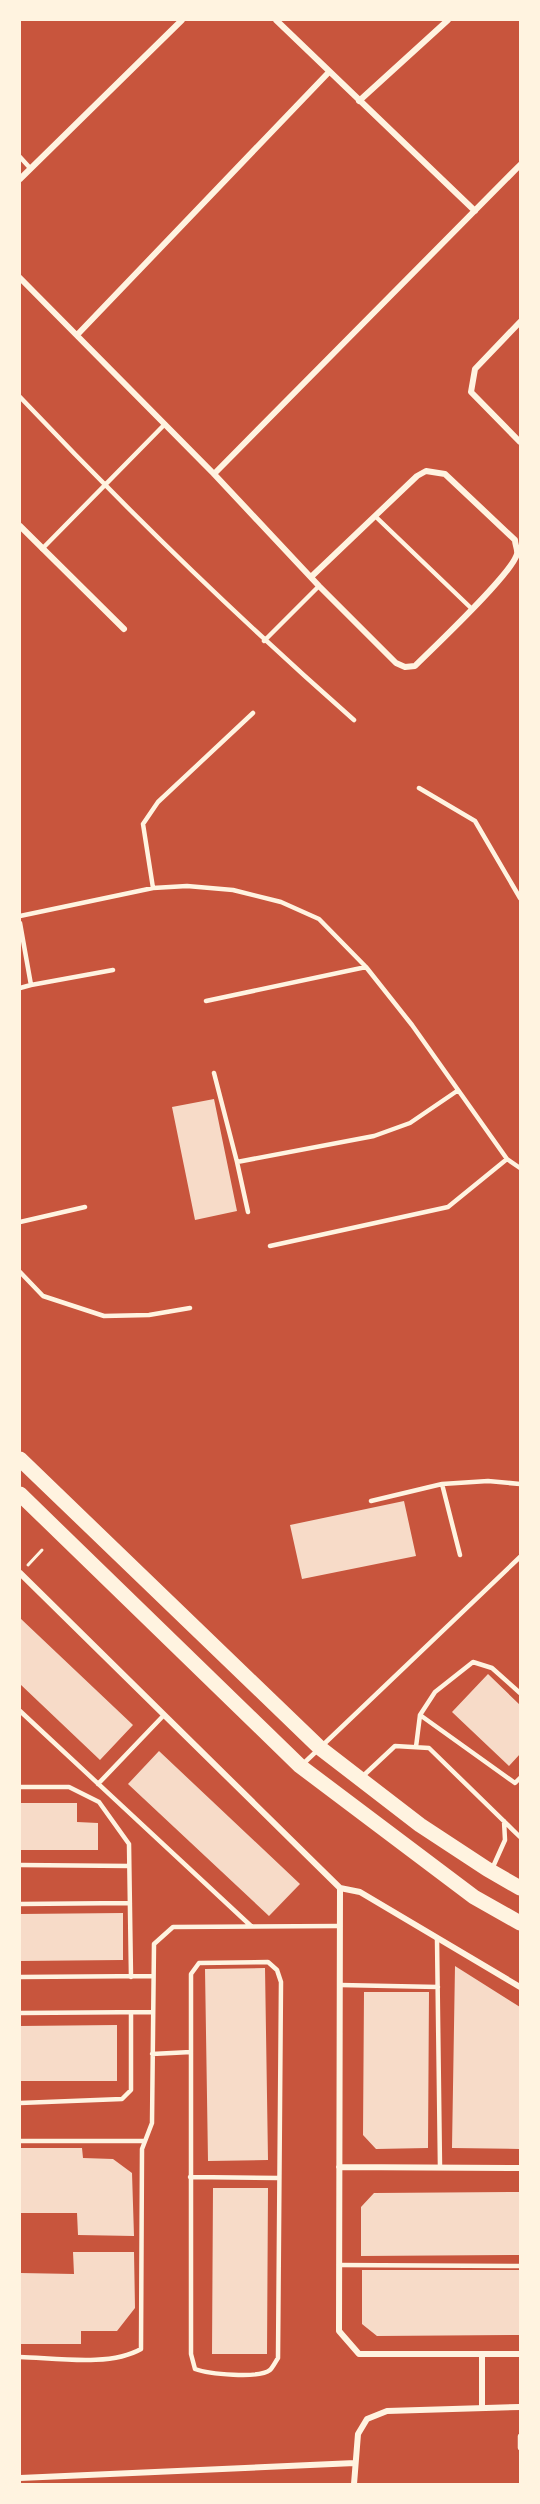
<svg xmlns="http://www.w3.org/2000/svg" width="540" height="2504" font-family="Montserrat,sans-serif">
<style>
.building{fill:#f7dbc8}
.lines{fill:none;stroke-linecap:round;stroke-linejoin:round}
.path{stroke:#fff3e0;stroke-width:3}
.service{stroke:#fff3e0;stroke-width:4.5}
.minor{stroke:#fff3e0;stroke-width:6}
.primary{stroke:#fff3e0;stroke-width:15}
</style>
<rect width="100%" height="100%" fill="#c8553d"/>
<!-- building -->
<path class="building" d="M214,1099L237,1211L195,1220L172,1107Z
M404,1501L416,1556L302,1579L290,1525Z
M20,1618L133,1725L100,1760L20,1684Z
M488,1674L520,1705V1754L509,1766L452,1712Z
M159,1751L300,1884L269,1916L128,1784Z
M20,1803H77V1822L98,1823V1850H20Z
M123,1913V1960L20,1961V1914Z
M455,1966L520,2007V2149L452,2148Z
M265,1968L268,2160L208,2161L205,1969Z
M364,1992H429L428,2148L376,2149L363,2135Z
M117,2025V2081H20V2026Z
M20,2148H82L83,2158L113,2159L132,2173L134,2236L78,2235L77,2213H20Z
M213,2188H268L267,2354H212Z
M520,2192V2255L361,2256V2207L374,2193Z
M73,2252H134L135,2308L117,2331H81V2344H20V2273L74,2274Z
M362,2270H520V2335L377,2336L362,2324Z"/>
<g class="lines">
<!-- path -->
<path class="path" d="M28,1565L42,1550"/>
<!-- service -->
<path class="service" d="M20,157L30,168
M20,397C127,510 237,617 354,720
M375,516L472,609
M42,549L165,424
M264,641L319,586
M419,788L475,821L520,898
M153,888L143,824L158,802L253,713
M20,916L153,888L187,886L233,890L281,902L319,919L366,967L412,1025L507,1159L520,1168
M20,923L31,985L20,988
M31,985L113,970
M206,1001L366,967
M214,1073L237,1162L248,1212
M237,1162L374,1136L410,1123L457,1091
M20,1222L85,1207
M270,1246L448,1207L507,1159
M20,1272L43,1296L104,1316L149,1315L190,1308
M442,1484L460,1555
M371,1501L442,1484L488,1481L520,1484
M20,1711L251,1926
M420,1715L515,1783L520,1778
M416,1747L420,1715L435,1692L473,1662L492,1668L520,1693
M303,1764L520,1557
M363,1776L395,1746L429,1748L520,1837
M98,1784L164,1715
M20,1787H69L99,1802L129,1844L131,1977
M20,1865L129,1866
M492,1869L505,1840L504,1821
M20,1904L130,1903
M437,1939L440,2167
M268,1962L277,1970L281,1982L278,2358C276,2361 273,2367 270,2370C259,2379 208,2374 195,2369L191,2354V1974L199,1963Z
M20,1977L153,1976
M340,1985L438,1987
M20,2013L153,2012
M152,2054L191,2052
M20,2103L122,2099L131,2090V2013
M20,2141H145
M190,2177L279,2178
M339,2265L520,2266
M20,2357C55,2358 110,2367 141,2349L142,2149L152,2123L154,1944L173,1927L340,1926
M520,2436V2448"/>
<!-- minor -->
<path class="minor" d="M276,20L475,211
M359,101L448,20
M20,179L182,20
M20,278L214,474L319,586L396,663L405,667L415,666C434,647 512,574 517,554C518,550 515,545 515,540L445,474L426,471L417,476L311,577
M520,322L475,369L471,392L520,442
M77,335L329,72
M214,474L520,165
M20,526L124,629
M20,1573L340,1888
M340,1888L339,2331L359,2354H520
M340,1888L360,1892L520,1987
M339,2167L520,2168
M482,2407V2354
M20,2478L355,2463
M354,2484L358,2434L367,2419L387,2411L520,2407"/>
<!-- primary -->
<path class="primary" d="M20,1459L320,1748L420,1825L487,1869L520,1888
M20,1494L300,1766L474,1897L520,1923"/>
</g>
<!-- border -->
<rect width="540" height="2504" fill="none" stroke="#fff3e0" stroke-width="42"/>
</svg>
